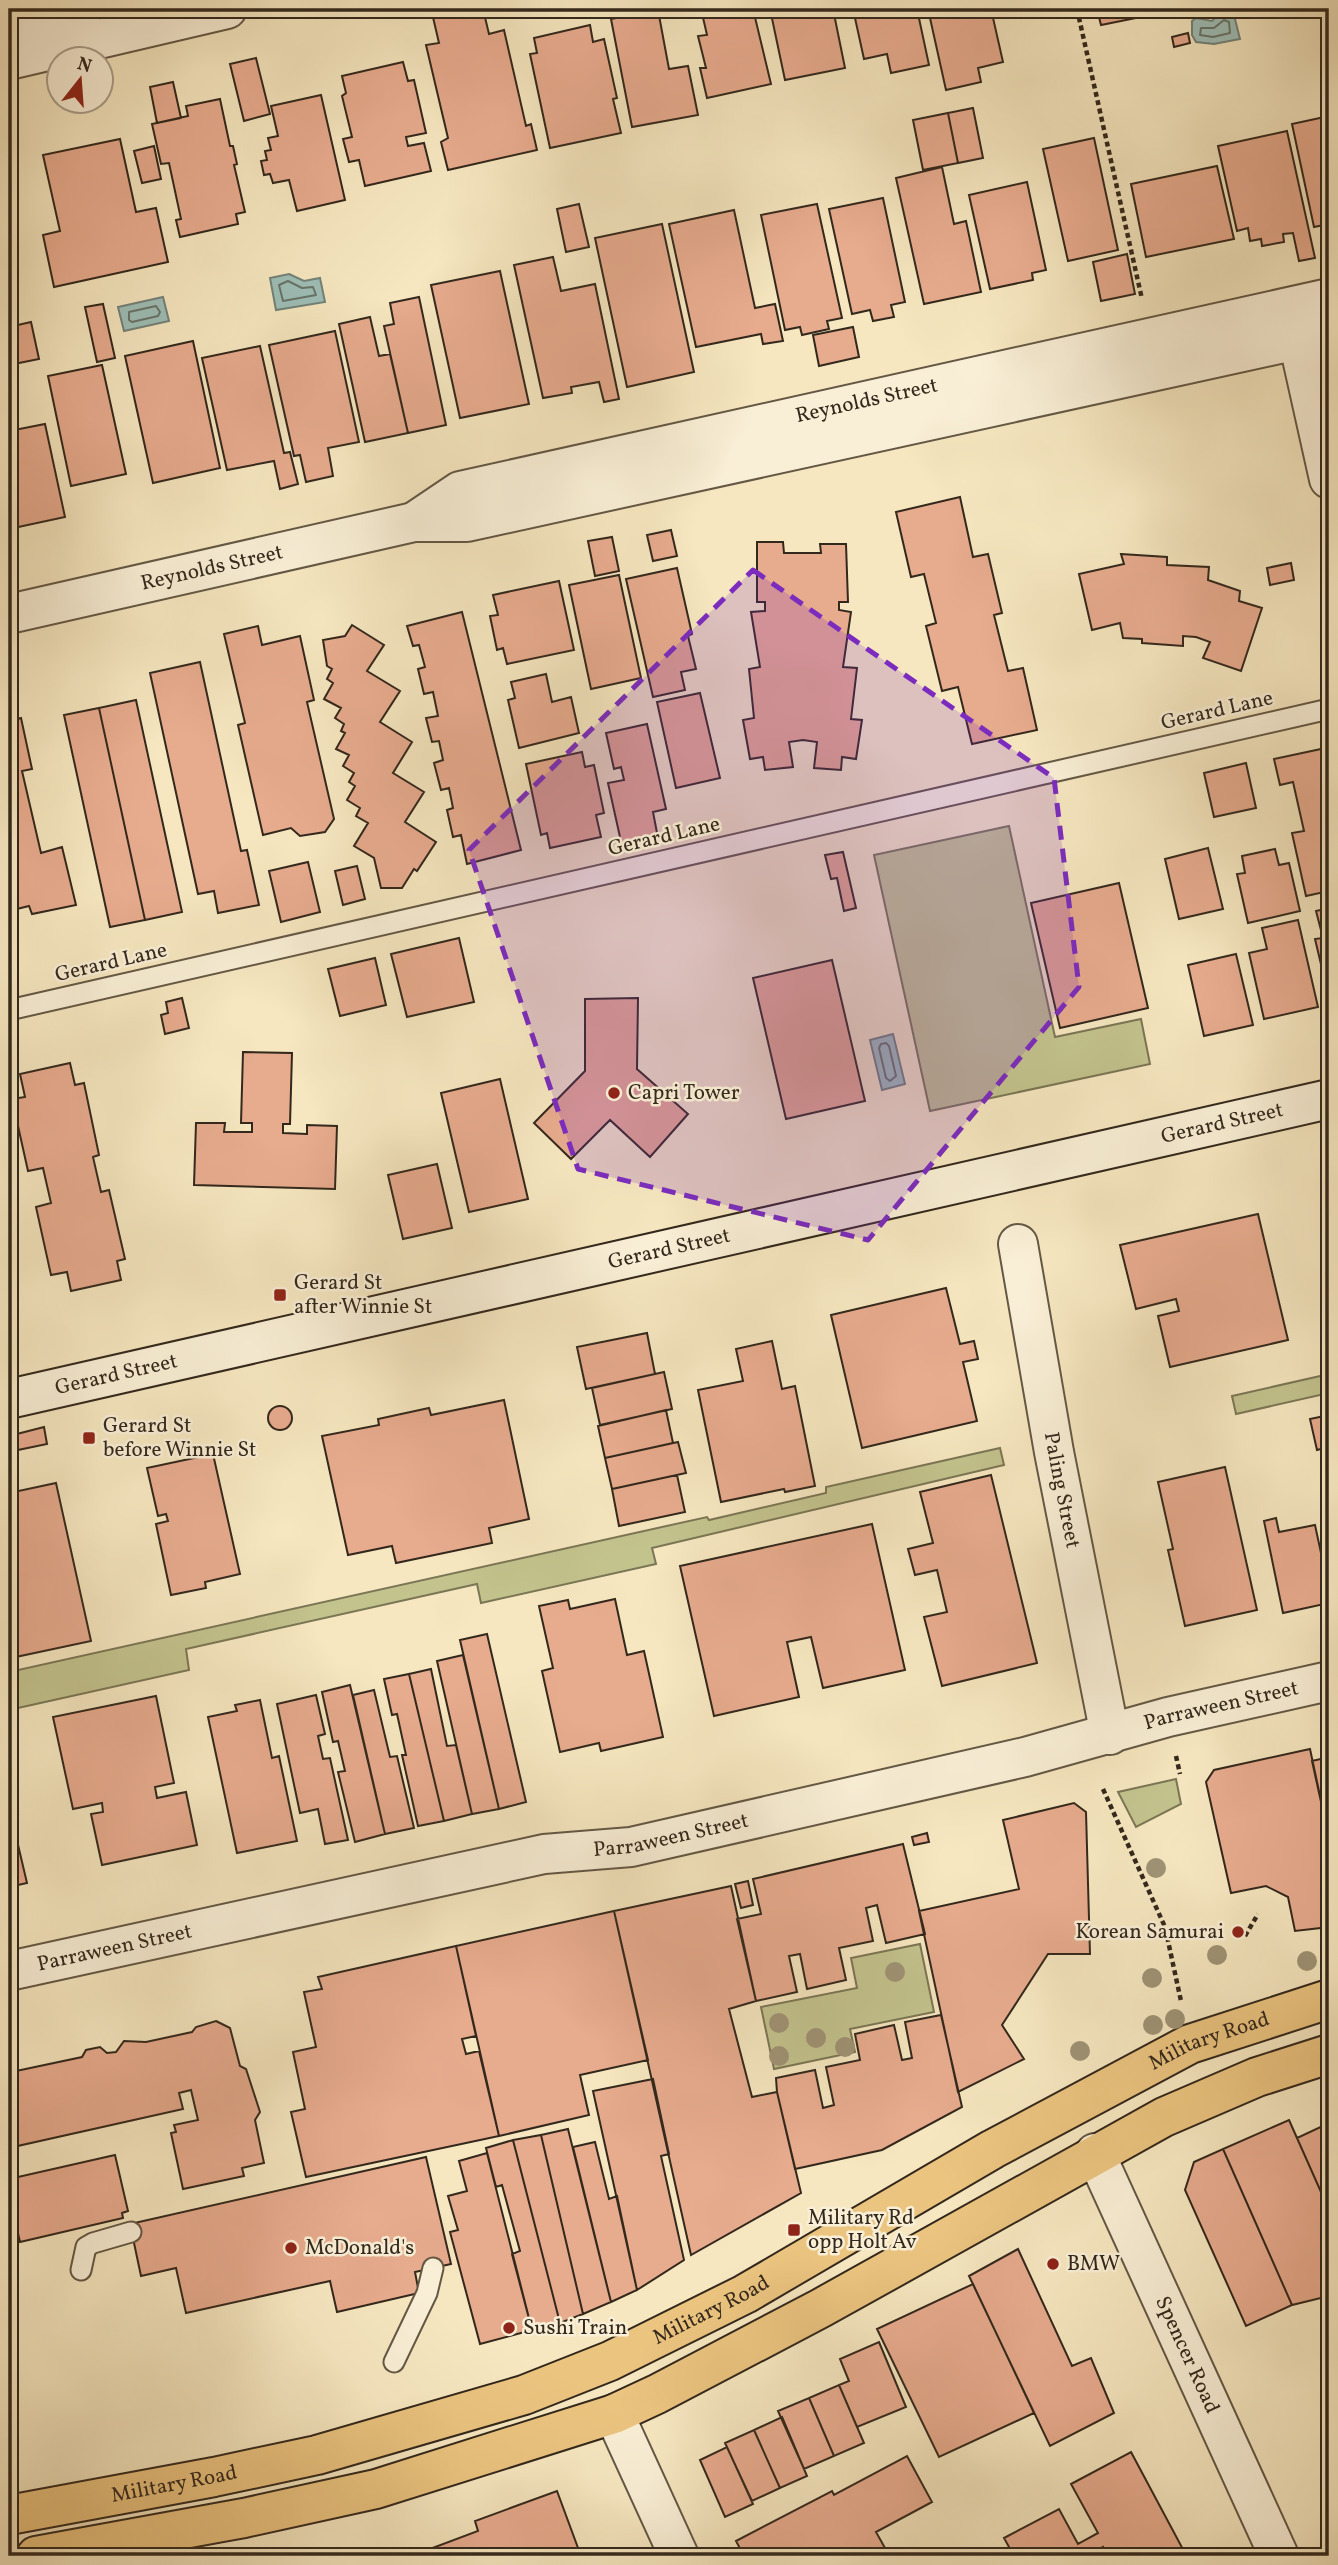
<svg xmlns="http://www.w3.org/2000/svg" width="1338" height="2565" font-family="Vollkorn,serif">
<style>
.green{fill:#c3c38e;stroke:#7b7655;stroke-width:2}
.water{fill:#9ebfb8;stroke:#73837a;stroke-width:2}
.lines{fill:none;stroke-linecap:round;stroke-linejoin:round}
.shore{stroke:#68746a;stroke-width:2}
.building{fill:#e7ab8e;stroke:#33281c;stroke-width:2}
.lane-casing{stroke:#645845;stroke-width:23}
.street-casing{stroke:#645845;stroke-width:42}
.secondary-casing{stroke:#33281c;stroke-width:42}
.highway-casing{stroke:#33281c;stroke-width:42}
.path{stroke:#33281c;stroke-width:4.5;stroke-dasharray:5 3.5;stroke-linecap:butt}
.lane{stroke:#f9efd6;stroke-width:19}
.street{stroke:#f9efd6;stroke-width:38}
.secondary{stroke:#f9efd6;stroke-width:38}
.highway{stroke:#ebc480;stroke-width:38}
.tree{fill:#9f9375}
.marked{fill:#7b2cbf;fill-opacity:0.2;stroke:#7b2cbf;stroke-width:5;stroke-dasharray:14 9;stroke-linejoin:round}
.poi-dot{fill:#8f2418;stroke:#f9efd6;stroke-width:2.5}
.labels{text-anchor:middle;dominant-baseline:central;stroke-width:5;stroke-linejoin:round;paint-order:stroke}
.street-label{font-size:21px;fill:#33281c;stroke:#f9efd6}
.poi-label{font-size:21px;fill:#33281c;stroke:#f9efd6;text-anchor:start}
</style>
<rect width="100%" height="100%" fill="#f6e7c0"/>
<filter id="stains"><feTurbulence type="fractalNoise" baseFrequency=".00286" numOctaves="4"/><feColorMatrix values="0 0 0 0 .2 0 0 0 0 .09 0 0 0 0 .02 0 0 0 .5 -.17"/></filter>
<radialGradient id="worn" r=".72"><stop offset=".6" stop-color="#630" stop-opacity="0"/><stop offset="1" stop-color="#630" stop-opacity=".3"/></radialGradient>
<!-- green -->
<path class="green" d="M1009,826L1055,1037L1141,1019L1150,1064L930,1111L874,855Z
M1329,1374V1393L1236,1414L1232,1396Z
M1000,1448L1004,1465L652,1548L656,1564L481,1603L477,1584L186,1649L189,1670L9,1710V1672L707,1517L709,1520L826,1493V1487Z
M1176,1779L1181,1804L1136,1827L1118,1792Z
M920,1944L934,2012L850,2029L855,2052L774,2069L761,2007L857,1988L851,1958Z"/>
<!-- water -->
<path class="water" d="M1221,12L1234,15L1240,39L1214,44L1196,42L1192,35V21L1196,18L1212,21Z
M289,274L304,281L320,278L325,302L276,310L270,278Z
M163,297L169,321L124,331L118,307Z
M893,1034L905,1084L882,1090L870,1040Z"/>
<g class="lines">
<!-- shore -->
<path class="shore" d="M1224,20L1229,22L1230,33L1213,37L1200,35L1201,28H1214Z
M288,281L302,288L313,287L316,295L283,301L279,285Z
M156,306L160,312L158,316L132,322L129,320V312Z
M886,1043L889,1046L896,1076L890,1081L886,1078L879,1048L881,1044Z"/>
</g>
<!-- building -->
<path class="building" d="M450,9H483L489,34L504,30L526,126L531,124L537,150L448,170L441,142L448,138L426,45L439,43L432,13Z
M701,9H753L771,84L707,98L700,68H706L698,36L707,35Z
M770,9H833L845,68L785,80Z
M853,9H917L929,65L891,73L887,54L864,59Z
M928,9H991L1003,62L978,68L981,82L946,90Z
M1097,9H1152L1140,11L1141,17L1101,25Z
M658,10L669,69L688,66L698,115L632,127L611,19Z
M590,25L593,42L604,39L617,98L613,99L621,133L550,148L530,54L537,53L534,38Z
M1188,33L1190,43L1174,47L1172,37Z
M256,58L270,114L244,121L230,64Z
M403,62L408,81L414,80L426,133L406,137L408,146L424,143L431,171L365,186L359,160L349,162L343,139L352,137L342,96L346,93L342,76Z
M173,82L181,118L157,123L150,87Z
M321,95L345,200L297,211L289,180L273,183L270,174L264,175L261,161L267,160L265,151L271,150L268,138L278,136L271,106Z
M220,99L230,146H233L237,164L234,165L245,212L236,214L238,224L180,237L176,220L181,219L169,163L161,164L152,124L188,116L186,106Z
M973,108L983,158L958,163L948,113Z
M948,113L958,163L923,170L913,120Z
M1329,116V224L1314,227L1292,124Z
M1287,131L1315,258L1299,261L1293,233L1283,234L1284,242L1262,246L1261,239L1250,241L1248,228L1237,231L1218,146Z
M1094,138L1118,250L1068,261L1043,149Z
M120,139L136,212L156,208L168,262L54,287L43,235L60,231L43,155Z
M154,146L161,179L142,183L134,151Z
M1217,166L1234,239L1146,257L1131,184Z
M942,167L954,224L966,221L981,292L924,304L896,178Z
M1027,182L1046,270L1032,273L1033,280L990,289L969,195Z
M883,198L905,302L891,305L894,317L873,321L870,310L852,314L829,209Z
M579,204L589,247L566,252L557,209Z
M817,204L842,318L827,321L829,329L802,335L800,327L785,330L761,215Z
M734,210L755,308L775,304L783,341L763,344L761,334L696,347L669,224Z
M662,224L694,372L627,387L595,238Z
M1127,254L1135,294L1101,301L1093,262Z
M553,257L561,291L595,284L619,399L604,402L599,382L571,387L572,393L543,398L514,265Z
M500,271L529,404L460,418L431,285Z
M419,297L446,425L408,433L384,326L394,324L390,303Z
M103,304L115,358L97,362L85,307Z
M370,317L379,356L390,354L408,433L365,442L339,324Z
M31,322L39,359L9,365V327Z
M853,327L859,357L819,366L813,335Z
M335,331L359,442L328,448L333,476L306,482L300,455L294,456L269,345Z
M193,341L220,468L153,483L125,356Z
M260,346L284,453L290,452L298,484L280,489L274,461L227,470L202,358Z
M102,365L126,474L71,486L48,376Z
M45,424L65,517L9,529V431Z
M960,497L973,557L988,554L1002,613L994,615L1008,671L1023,668L1037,730L972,744L958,687L942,691L926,626L936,623L924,574L911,577L896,512Z
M671,530L677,556L653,561L647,535Z
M612,537L619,571L595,576L588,541Z
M757,542H783L784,553H821L820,544H846L848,602H839V610L851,612L843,667L857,668L851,719L862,720L856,759L842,757L841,770L814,768L817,742L803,740L789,742L793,767L765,770L763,757L750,759L743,720L754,718L749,669L760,667L751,612L765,611V602H757Z
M1121,554L1167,557V565L1209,567L1208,580L1240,591L1239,601L1262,608L1241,671L1203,658L1210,642L1196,637L1183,636V646L1142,643V639L1123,638L1120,623L1092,630L1079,574L1124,564Z
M1291,563L1294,580L1270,585L1267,568Z
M677,568L692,634L688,636L696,669L681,672L685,690L653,697L626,579Z
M619,575L641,678L591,689L569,585Z
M559,581L574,650L507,664L503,648L497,650L490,616L498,615L493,595Z
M462,612L521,850L467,864L461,835L453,837L447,810L453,808L449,788L441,790L434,763L443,760L439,741L432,742L426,718L438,716L433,692L424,694L418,669L425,667L419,645L413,646L407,626Z
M352,625L384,645L367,671L400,691L380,722L412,742L393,773L424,792L405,822L436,842L417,871L414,869L402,888H381L374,858L354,846L368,823L356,816L360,808L347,800L355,786L349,782L354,773L343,766L349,755L336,749L345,733L341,731L344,724L335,718L341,708L324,699L333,683L327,679L332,669L327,666L323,640L345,636Z
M258,626L262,645L300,636L314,700L307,702L334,819L325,832L300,836L291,828L263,835L238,725L245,723L224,634Z
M200,662L241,851L247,850L259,905L218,913L214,891L198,894L150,673Z
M546,674L552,702L571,697L579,733L519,748L508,700L515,698L511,682Z
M700,693L720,778L676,788L657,702Z
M136,700L182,912L145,920L99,708Z
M99,708L145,920L110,927L64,715Z
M21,718L32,769L22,771L41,853L62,847L76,905L32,914L29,906L9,911V721Z
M647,724L666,809L653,812L658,838L622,846L608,783L624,780L621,767L614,769L606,733Z
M1321,749L1329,785V891L1306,896L1292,833L1304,831L1293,782L1280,785L1274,759Z
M582,752L585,767L594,765L604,813L596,815L601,837L550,848L547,833L541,835L526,764Z
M1246,763L1256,808L1214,817L1204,773Z
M1208,848L1223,909L1179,919L1165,859Z
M1275,849L1279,865L1289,863L1300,911L1248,923L1237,874L1245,873L1242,856Z
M843,852L856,908L844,911L837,878L831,879L825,855Z
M308,862L320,912L281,922L269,871Z
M357,866L365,899L343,905L335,871Z
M1119,883L1148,1008L1060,1028L1031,903Z
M1329,908V998L1315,939L1323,938L1316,911Z
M1298,920L1318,1007L1264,1019L1249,953L1267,949L1262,928Z
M459,938L474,1002L407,1017L391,954Z
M1236,954L1253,1025L1204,1036L1188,965Z
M375,958L386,1005L340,1016L328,969Z
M832,960L865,1101L786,1119L753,978Z
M182,998L189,1028L165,1034L161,1015L168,1013L166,1002Z
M638,998L637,1069L688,1114L650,1157L610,1120L571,1159L534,1123L585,1071V999Z
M243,1052L292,1053L290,1124H283V1133L307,1134V1125L337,1126L335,1189L194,1185L196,1123H225L224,1132H252V1123H241Z
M70,1063L75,1085L84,1083L99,1155L93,1157L101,1192L109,1190L125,1259L117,1261L121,1280L71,1291L67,1272L51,1275L36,1207L51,1203L43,1168L28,1171L12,1099L25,1097L20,1074Z
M500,1079L528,1199L469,1212L441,1093Z
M437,1164L452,1228L403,1239L388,1175Z
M1258,1214L1288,1340L1170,1367L1158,1316L1179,1311L1176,1299L1136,1309L1120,1245Z
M946,1288L960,1344L974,1341L978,1359L963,1362L977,1421L862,1448L831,1315Z
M647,1333L655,1374L586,1389L577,1347Z
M772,1341L782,1389L795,1386L815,1486L785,1492L784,1489L721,1502L698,1390L743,1381L736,1349Z
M664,1372L672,1409L600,1425L592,1388Z
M504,1400L529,1519L489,1528L492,1543L396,1563L392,1546L348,1555L322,1436L379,1425L378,1419L429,1408L431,1415Z
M268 1418a12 12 0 1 1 24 0a12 12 0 1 1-24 0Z
M666,1410L673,1443L605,1458L598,1426Z
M1329,1415V1447L1317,1450L1310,1419Z
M44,1427L47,1444L13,1451L9,1436Z
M678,1442L686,1473L612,1489L605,1458Z
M213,1454L240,1574L205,1582L206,1588L171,1595L156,1524L168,1521L166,1514L158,1516L147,1468Z
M1225,1467L1257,1610L1185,1626L1168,1550L1173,1549L1158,1482Z
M677,1475L685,1512L619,1526L612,1489Z
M991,1475L1037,1663L942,1686L924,1617L947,1612L937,1570L915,1575L908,1549L933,1543L920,1492Z
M56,1483L91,1641L11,1658L9,1647L13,1644L9,1627V1493Z
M1276,1518L1279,1532L1315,1525L1329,1590V1603L1283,1613L1264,1521Z
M872,1524L905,1670L823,1688L811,1637L787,1642L799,1697L714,1716L680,1566Z
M615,1599L627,1655L644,1651L663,1737L601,1751L599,1743L560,1752L542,1671L553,1668L539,1606L568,1600L570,1609Z
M487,1634L526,1802L499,1809L460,1640Z
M463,1655L499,1809L472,1814L437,1661Z
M431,1669L447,1746L456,1745L472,1814L444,1821L409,1674Z
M409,1674L444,1821L418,1826L402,1755H406L397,1714L392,1715L384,1679Z
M350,1685L385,1834L355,1842L338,1772L345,1771L338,1741L333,1742L322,1692Z
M374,1690L390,1757L397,1756L414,1828L385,1834L353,1695Z
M316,1695L325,1734L318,1736L323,1759L330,1758L348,1840L325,1844L318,1809L300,1813L277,1704Z
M156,1696L174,1783L155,1787L157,1798L186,1792L197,1845L102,1865L91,1814L103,1812L102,1803L73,1809L53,1717Z
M260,1700L272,1758L279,1756L297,1841L237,1853L208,1717L237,1711L235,1705Z
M1310,1749L1329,1838V1927L1295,1931L1288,1897L1266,1886L1231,1893L1206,1782L1214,1770Z
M1329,1757V1838L1312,1761Z
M14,1795L18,1814L11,1815L27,1883L9,1887V1796Z
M1074,1803L1086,1812L1090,1954H1048L1002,2025L1024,2059L958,2092L919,1911L1019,1889L1003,1820Z
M927,1833L929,1842L914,1845L912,1837Z
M903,1844L925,1934L886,1943L877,1905L866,1908L873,1941L839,1948L846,1980L807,1989L800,1954L789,1956L797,1992L756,2001L737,1919L761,1914L753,1879Z
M748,1881L753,1905L741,1908L735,1884Z
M731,1886L756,2001L729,2009L752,2097L777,2092L801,2193L691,2255L614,1911Z
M614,1911L648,2060L580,2075L589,2115L499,2136L456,1946Z
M456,1946L476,2036L462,2039L466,2054L479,2051L499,2136L306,2177L291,2112L305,2109L293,2052L316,2047L304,1992L322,1989L318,1977Z
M941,2015L962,2107L882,2150L795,2169L777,2092L776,2078L815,2070L823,2108L834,2105L826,2067L860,2060L855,2034L894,2025L902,2060L912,2058L905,2022Z
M216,2021L230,2028L240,2066L246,2069L260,2112L255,2120L264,2163L242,2168L244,2176L183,2189L171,2133L176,2132L174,2125L198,2120L191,2090L179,2093L183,2109L13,2147L9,2136V2078L17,2076L16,2071L82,2057L86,2050L100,2047L107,2053L116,2052L124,2041L146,2042L192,2032L196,2027Z
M653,2079L669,2154L661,2156L684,2260L637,2290L593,2091Z
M1289,2120L1329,2210V2296L1292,2305L1223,2149Z
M1329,2123V2210L1297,2138Z
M568,2129L611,2302L583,2314L541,2135Z
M541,2135L583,2314L560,2323L513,2140Z
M513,2140L560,2323L532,2330L512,2254L520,2251L502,2185L496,2187L486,2148Z
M595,2142L609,2199L617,2196L637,2290L611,2302L573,2147Z
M1223,2149L1292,2305L1246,2326L1185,2190L1194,2162Z
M487,2153L532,2330L480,2344L450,2232L458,2230L448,2196L467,2191L459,2161Z
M115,2155L128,2211L122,2213L123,2218L20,2242L9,2195V2179Z
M426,2157L451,2264L415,2272L419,2293L337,2312L330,2281L186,2313L176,2268L141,2276L130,2224Z
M1018,2249L1072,2366L1091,2358L1114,2413L1050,2446L969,2276Z
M973,2284L1034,2413L939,2457L877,2329Z
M879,2342L906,2407L857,2427L839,2385L849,2381L840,2359Z
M839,2385L864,2443L834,2456L809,2398Z
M809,2398L834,2456L804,2469L778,2411Z
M782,2417L807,2476L780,2488L754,2430Z
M754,2430L780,2488L752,2501L725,2443Z
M727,2447L753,2504L725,2517L700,2460Z
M1131,2452L1186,2555L1107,2556L1103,2547L1086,2556H1014L1004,2538L1059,2509L1078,2544L1098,2533L1071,2484Z
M907,2456L932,2502L876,2532L885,2548L870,2556H788L787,2553L781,2556H744L736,2541L832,2491L834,2495Z
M557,2491L581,2556H411L478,2531L475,2521Z
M885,2548L889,2556H870Z"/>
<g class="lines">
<defs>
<path id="lane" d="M9,1010L1329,709
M81,2270L86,2247L93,2243L131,2232
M394,2362L427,2293L433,2268"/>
<g id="street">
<path d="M9,28L84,9"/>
<path d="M9,60L227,9"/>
<path d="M1298,340L1329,479"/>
<path id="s1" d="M414,522L460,491L1329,298"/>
<path id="s2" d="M9,614L414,522H467L1329,333"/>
<path id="s3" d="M1018,1244L1054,1452L1110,1735"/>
<path id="s4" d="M9,1971L544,1854L631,1847L1025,1757L1168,1717L1329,1681"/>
<path id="s5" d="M1095,2153L1279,2556"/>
<path d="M614,2414L679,2556"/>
</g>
<g id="secondary">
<path id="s6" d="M9,1399L1329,1099"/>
</g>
<g id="highway">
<path id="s7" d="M9,2515L214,2477L317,2455L524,2395L610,2361L745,2294L993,2149L1190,2044L1329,1999"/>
<path d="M36,2556L244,2518L376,2489L614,2414L657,2394L821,2308L1164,2117L1257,2077L1329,2054"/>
</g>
</defs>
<!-- lane casing -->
<use href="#lane" class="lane-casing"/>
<!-- street casing -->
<use href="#street" class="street-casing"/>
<!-- secondary casing -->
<use href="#secondary" class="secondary-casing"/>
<!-- highway casing -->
<use href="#highway" class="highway-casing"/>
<!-- path -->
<path class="path" d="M1077,9L1142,299
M1176,1756L1180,1774
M1103,1789L1165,1927L1181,2001
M1245,1936L1258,1914"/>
<!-- lane -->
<use href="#lane" class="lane"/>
<!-- street -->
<use href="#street" class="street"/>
<!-- secondary -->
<use href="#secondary" class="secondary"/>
<!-- highway -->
<use href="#highway" class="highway"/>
</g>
<!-- trees -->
<g class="tree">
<circle cx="1156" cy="1868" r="10"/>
<circle cx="1217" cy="1955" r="10"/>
<circle cx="1307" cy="1961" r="10"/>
<circle cx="895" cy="1972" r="10"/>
<circle cx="1152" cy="1978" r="10"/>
<circle cx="1175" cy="2019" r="10"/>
<circle cx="779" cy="2023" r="10"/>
<circle cx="1153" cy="2025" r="10"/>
<circle cx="816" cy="2038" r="10"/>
<circle cx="845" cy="2047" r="10"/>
<circle cx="1080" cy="2051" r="10"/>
<circle cx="779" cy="2056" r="10"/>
</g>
<!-- marked area -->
<path class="marked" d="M753,570L1054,778L1079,987L868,1240L578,1169L469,850Z"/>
<!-- markers -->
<g class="poi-dot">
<circle cx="614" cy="1093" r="7"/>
<rect x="273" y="1288" width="14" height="14" rx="3.5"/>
<rect x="82" y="1431" width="14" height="14" rx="3.5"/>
<circle cx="1238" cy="1932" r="7"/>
<rect x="787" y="2223" width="14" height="14" rx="3.5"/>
<circle cx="291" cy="2248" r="7"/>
<circle cx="1053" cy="2264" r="7"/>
<circle cx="509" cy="2328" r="7"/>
</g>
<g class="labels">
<!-- street labels -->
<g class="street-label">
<text stroke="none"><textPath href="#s1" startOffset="472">Reynolds Street</textPath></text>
<text stroke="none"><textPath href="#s2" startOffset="208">Reynolds Street</textPath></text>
<text transform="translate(1217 711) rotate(-13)">Gerard Lane</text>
<text transform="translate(664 837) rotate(-13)">Gerard Lane</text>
<text transform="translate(111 963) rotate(-13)">Gerard Lane</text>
<text stroke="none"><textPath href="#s6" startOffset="1244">Gerard Street</textPath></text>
<text stroke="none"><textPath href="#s6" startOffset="677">Gerard Street</textPath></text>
<text stroke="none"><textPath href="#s6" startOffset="110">Gerard Street</textPath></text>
<text stroke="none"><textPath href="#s3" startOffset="250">Paling Street</textPath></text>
<text stroke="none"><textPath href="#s4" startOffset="1242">Parraween Street</textPath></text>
<text stroke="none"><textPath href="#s4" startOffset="676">Parraween Street</textPath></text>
<text stroke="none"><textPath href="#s4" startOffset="108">Parraween Street</textPath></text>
<text stroke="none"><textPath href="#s7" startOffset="1302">Military Road</textPath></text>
<text stroke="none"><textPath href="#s7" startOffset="735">Military Road</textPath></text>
<text stroke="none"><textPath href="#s5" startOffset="222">Spencer Road</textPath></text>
<text stroke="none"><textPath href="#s7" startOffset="168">Military Road</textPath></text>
</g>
<!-- poi labels -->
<g class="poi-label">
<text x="628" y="1093">Capri Tower</text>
<text x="294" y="1283">Gerard St<tspan x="294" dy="24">after Winnie St</tspan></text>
<text x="103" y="1426">Gerard St<tspan x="103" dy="24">before Winnie St</tspan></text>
<text x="1224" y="1932" text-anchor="end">Korean Samurai</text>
<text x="808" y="2218">Military Rd<tspan x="808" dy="24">opp Holt Av</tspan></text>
<text x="305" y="2248">McDonald's</text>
<text x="1067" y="2264">BMW</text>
<text x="523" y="2328">Sushi Train</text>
</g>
</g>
<!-- margin -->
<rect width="1338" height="2565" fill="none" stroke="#f6e7c0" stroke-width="35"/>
<rect x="10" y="10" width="1317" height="2544" fill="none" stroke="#33281c" stroke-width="3.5"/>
<rect x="18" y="18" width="1303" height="2530" fill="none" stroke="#33281c" stroke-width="2"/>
<!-- north arrow -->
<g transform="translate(80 80) rotate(17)"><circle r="33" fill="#f9efd6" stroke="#aa9f8c" stroke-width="2"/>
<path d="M0-5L12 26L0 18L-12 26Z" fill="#8f2418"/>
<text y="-10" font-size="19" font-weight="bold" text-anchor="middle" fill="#33281c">N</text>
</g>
<rect width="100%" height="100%" filter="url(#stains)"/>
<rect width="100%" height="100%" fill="url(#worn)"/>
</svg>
